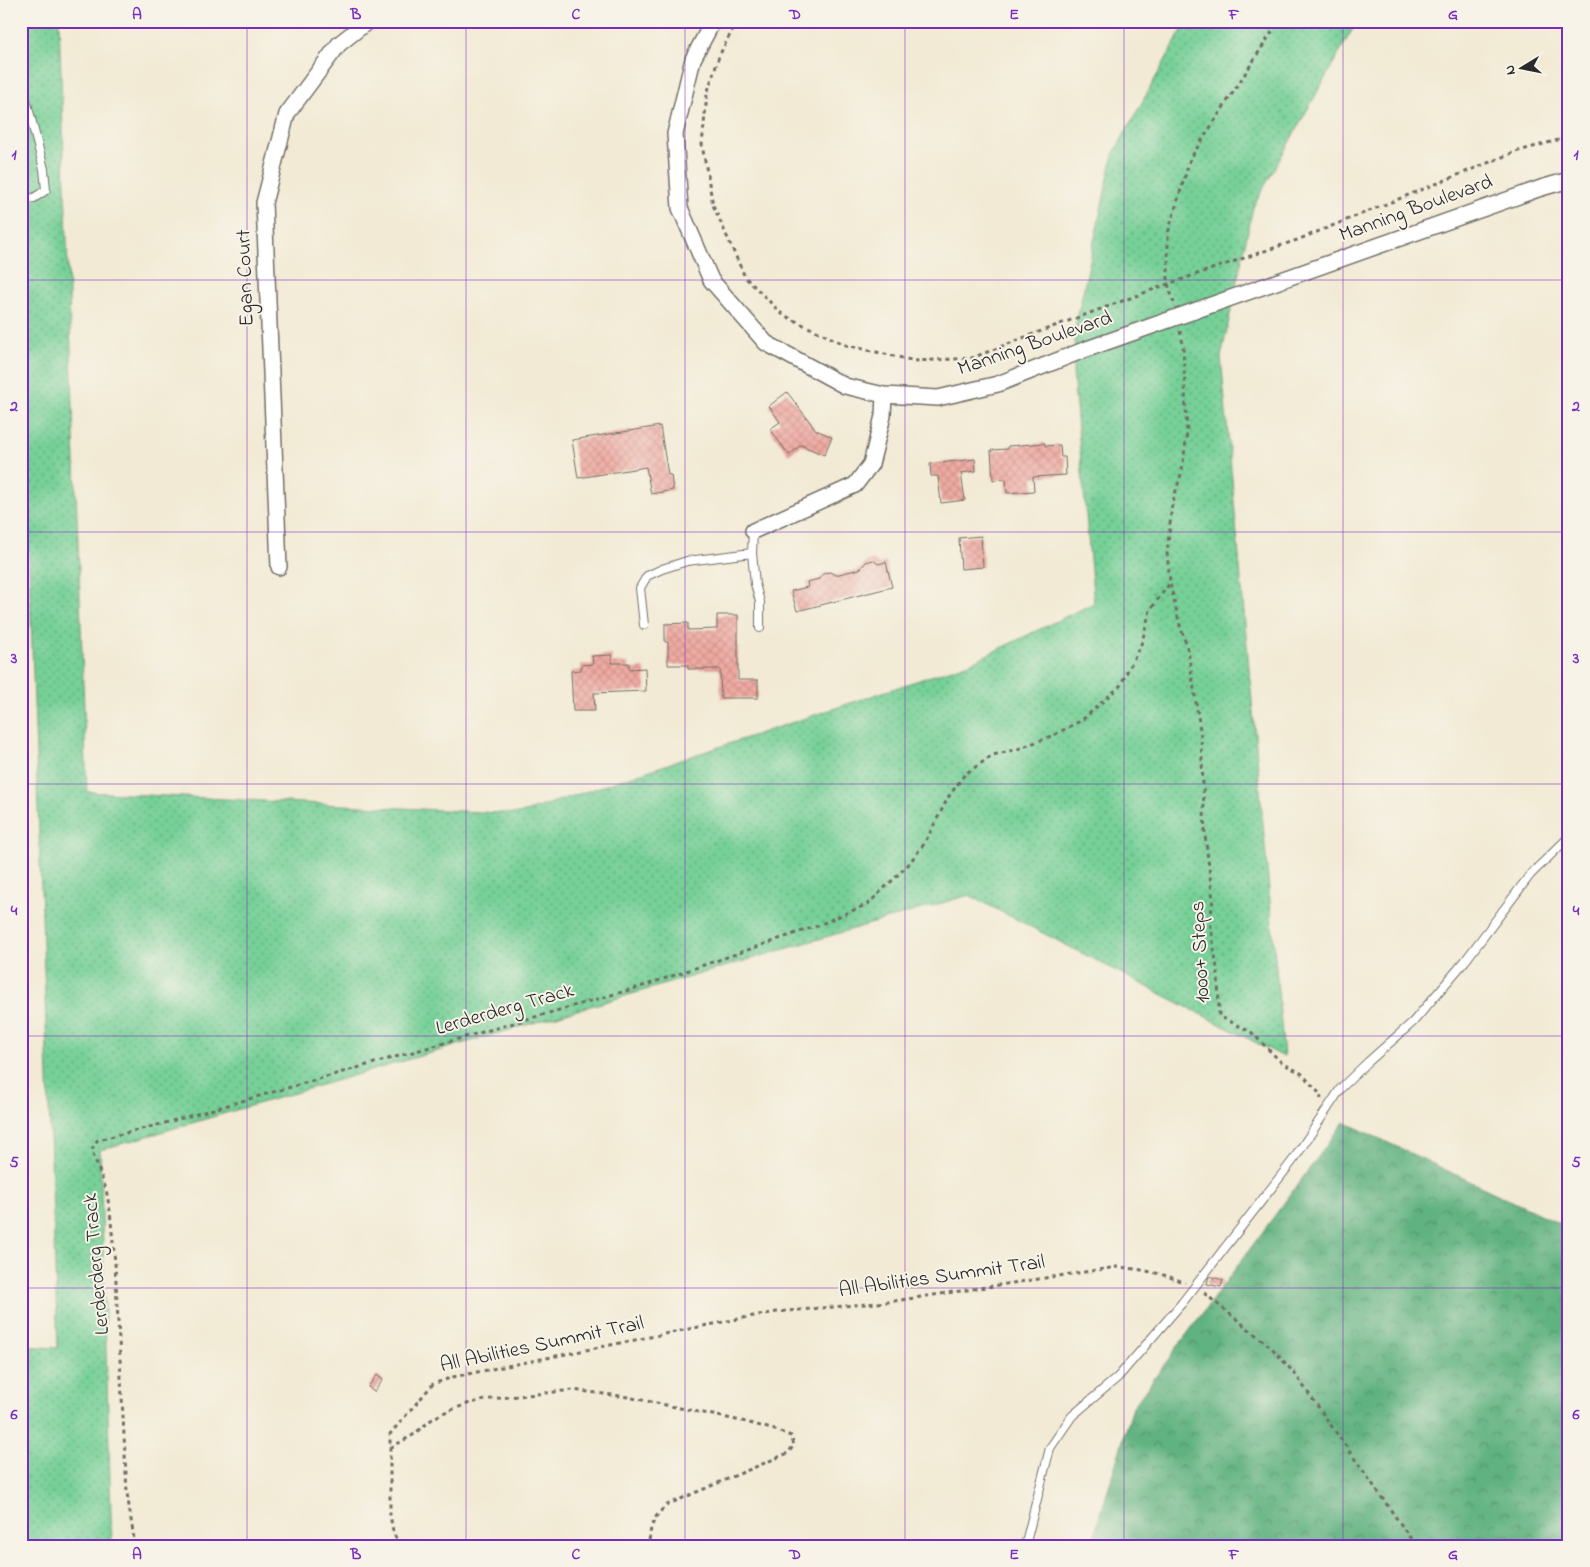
<svg xmlns="http://www.w3.org/2000/svg" width="1590" height="1567" font-family="'Indie Flower',sans-serif">
<style>
.grass{fill:url(#grass-dots);stroke:#507e61}
.forest{fill:url(#forest-crowns);stroke:#466e56}
.building{fill:url(#building-cross-hatch)}
.lines{fill:none;stroke-linecap:round;stroke-linejoin:round}
.service-casing{stroke:#716e66;stroke-width:10}
.minor-casing{stroke:#716e66;stroke-width:18}
.path{stroke:#716e66;stroke-width:3;stroke-dasharray:4 4;stroke-linecap:butt}
.service{stroke:#fff;stroke-width:8}
.minor{stroke:#fff;stroke-width:15}
.grid{fill:none;stroke:#7b2cbf;stroke-width:1;stroke-opacity:0.55}
.labels{text-anchor:middle;dominant-baseline:central;stroke-width:4;stroke-linejoin:round;paint-order:stroke}
.street-label{font-size:21px;fill:#2b2b2b;stroke:#f7f3e8}
.neatline{fill:none;stroke:#7b2cbf;stroke-width:2}
.grid-label{font-size:16px;text-anchor:middle;font-weight:bold;fill:#7b2cbf}
</style>
<defs>
<pattern id="grass-dots" width="8" height="8" patternUnits="userSpaceOnUse" patternTransform="scale(1.25)"><rect width="8" height="8" fill="#76d097"/><path d="M2 2h.1M6 6h.1" fill="none" stroke="#61a97b" stroke-width="1.8" stroke-linecap="round"/></pattern>
<pattern id="forest-crowns" width="20" height="18" patternUnits="userSpaceOnUse" patternTransform="scale(1.25)"><rect width="20" height="18" fill="#60b280"/><path d="M2 6a3 3 0 1 1 6 0M12 15a3 3 0 1 1 6 0" fill="none" stroke="#4f9169"/></pattern>
<pattern id="building-cross-hatch" width="8" height="8" patternUnits="userSpaceOnUse" patternTransform="scale(1.25)"><rect width="8" height="8" fill="#efaaa2"/><path d="M0 0l8 8M0 8l8-8" fill="none" stroke="#cd928c"/></pattern>
</defs>
<rect width="100%" height="100%" fill="#f7f3e8"/>
<filter id="ink" filterUnits="userSpaceOnUse"><feTurbulence type="fractalNoise" baseFrequency=".02" numOctaves="2"/><feDisplacementMap in="SourceGraphic" scale="10" xChannelSelector="R" yChannelSelector="G"/><feConvolveMatrix kernelMatrix="1 2 1 2 8 2 1 2 1" color-interpolation-filters="sRGB"/></filter>
<filter id="wash" filterUnits="userSpaceOnUse"><feTurbulence type="fractalNoise" baseFrequency=".0096" numOctaves="4" result="noise"/><feDisplacementMap in="SourceGraphic" scale="20" xChannelSelector="R" yChannelSelector="G"/><feGaussianBlur stdDeviation="1.12" result="paint"/><feColorMatrix in="noise" values="0 0 0 0 0 0 0 0 0 0 0 0 0 0 0 0 0 1.4 0 .05"/><feComposite in="paint" operator="in"/></filter>
<g filter="url(#wash)">
<rect width="100%" height="100%" fill="#f2ead4"/>
<!-- grass -->
<path class="grass" d="M21,21H59L87,792L519,814L970,663L1094,603L1073,373L1076,324L1113,155L1187,21H1357L1253,207L1221,357L1284,1057L969,895L100,1150L112,1546H21V1346L58,1348L21,349Z"/>
<!-- forest -->
<path class="forest" d="M1344,1122L1569,1228V1546H1091L1133,1407Z"/>
<g id="blocks">
<!-- building -->
<path class="building" d="M787,392L816,430L832,437L824,455L801,445L789,455L770,429L780,422L769,406Z
M660,426L668,475H671L673,490L651,494L646,467L578,478L572,440Z
M1045,443V446L1060,445L1061,457H1065L1066,475L1033,477L1034,491L1007,493L1006,479L993,480L991,450L1008,449V446Z
M975,459L976,471L961,473L965,500L941,503L938,476H931L930,464Z
M981,536L983,567L961,569L959,538Z
M873,560L878,564L886,562L892,587L797,611L791,591L808,587L807,582L819,579L824,573L830,572L835,575L860,569L866,562Z
M717,615H738V680H758V698H721L720,669H688V665H668V642H665V624L688,623V630L717,629Z
M612,655V663H629V669L645,668L646,691L594,693L595,711H573L571,671L581,670V665L593,664L592,656Z
M1209,1276L1223,1280L1221,1287L1207,1284Z
M377,1375L383,1380L374,1392L368,1387Z"/>
</g>
</g>
<g filter="url(#ink)">
<use href="#blocks" fill-opacity="0" stroke="#716e66" stroke-width="1"/>
<g class="lines">
<defs>
<path id="service" d="M21,60L25,96L44,169L46,190L34,198L21,200
M752,553L755,584L760,602V628
M644,625L640,588L647,576L662,569L687,561L752,553L753,531
M1025,1546L1050,1448L1072,1416L1118,1377L1182,1303L1294,1159L1341,1088L1368,1062L1413,1022L1465,961L1530,875L1569,837"/>
<path id="minor" d="M713,21L693,59L675,134L680,208L711,280L766,343L845,386L884,395L938,398L998,384L1084,350L1541,188L1569,180
M753,531L855,485L871,464L883,416L884,395
M279,567L264,203L287,114L339,44L368,21"/>
</defs>
<!-- service casing -->
<use href="#service" class="service-casing"/>
<!-- minor casing -->
<use href="#minor" class="minor-casing"/>
<!-- path -->
<path class="path" d="M737,21L719,56L707,94L702,145L713,205L745,277L783,315L846,345L915,361L972,358L1028,336L1168,284L1297,240L1515,152L1569,137
M1174,303L1168,284V233L1190,159L1279,21
M1180,331L1183,344L1187,433L1182,471L1172,504L1167,553L1170,583L1179,622L1188,650L1201,736L1205,835L1213,900L1210,921L1218,975L1219,1016L1251,1032L1282,1063L1301,1073L1320,1094L1321,1099
M1204,1293L1272,1348L1295,1374L1416,1546
M390,1448L413,1435L431,1420L443,1413L470,1403L491,1399L573,1390L628,1397L746,1422L775,1430L791,1436L794,1445L788,1453L669,1504C654,1514 649,1528 649,1546
M135,1546L127,1493L115,1263L110,1211L106,1189L93,1154C92,1147 93,1144 98,1140L165,1123L643,986L814,927L868,904L907,866L924,844L949,796L965,774L993,755L1018,749L1054,735L1082,720L1120,686L1142,642L1150,610L1170,583
M399,1546L393,1531L390,1515V1434L433,1384L453,1377L748,1317L777,1312L888,1302L1117,1267C1141,1269 1163,1273 1185,1283"/>
<!-- service -->
<use href="#service" class="service"/>
<!-- minor -->
<use href="#minor" class="minor"/>
</g>
</g>
<!-- grid -->
<path class="grid" d="M247,21V1546M466,21V1546M685,21V1546M905,21V1546M1124,21V1546M1343,21V1546M21,280H1569M21,532H1569M21,784H1569M21,1036H1569M21,1288H1569"/>
<g class="labels">
<!-- street labels -->
<g class="street-label">
<text transform="translate(1416 209) rotate(-20)">Manning Boulevard</text>
<text transform="translate(246 278) rotate(-92)">Egan Court</text>
<text transform="translate(1035 344) rotate(-19)">Manning Boulevard</text>
<text transform="translate(1201 952) rotate(-93)">1000+ Steps</text>
<text transform="translate(505 1010) rotate(-16)">Lerderderg Track</text>
<text transform="translate(97 1264) rotate(-95)">Lerderderg Track</text>
<text transform="translate(942 1277) rotate(-8)">All Abilities Summit Trail</text>
<text transform="translate(542 1345) rotate(-12)">All Abilities Summit Trail</text>
</g>
</g>
<!-- margin -->
<rect width="1590" height="1567" fill="none" stroke="#f7f3e8" stroke-width="55"/>
<!-- north arrow -->
<g transform="translate(1522 68) rotate(260)" stroke="#f7f3e8" stroke-width="4" paint-order="stroke">
<path d="M0-4L9 19L0 12L-9 19Z" fill="#2b2b2b"/>
<text y="-8" font-size="14" font-weight="bold" text-anchor="middle" fill="#2b2b2b">N</text>
</g>
<rect x="28" y="28" width="1534" height="1512" class="neatline"/>
<g class="grid-label">
<text x="137" y="19">A</text>
<text x="356" y="19">B</text>
<text x="576" y="19">C</text>
<text x="795" y="19">D</text>
<text x="1014" y="19">E</text>
<text x="1234" y="19">F</text>
<text x="1453" y="19">G</text>
<text x="14" y="159">1</text>
<text x="1576" y="159">1</text>
<text x="14" y="411">2</text>
<text x="1576" y="411">2</text>
<text x="14" y="663">3</text>
<text x="1576" y="663">3</text>
<text x="14" y="915">4</text>
<text x="1576" y="915">4</text>
<text x="14" y="1167">5</text>
<text x="1576" y="1167">5</text>
<text x="14" y="1419">6</text>
<text x="1576" y="1419">6</text>
<text x="137" y="1559">A</text>
<text x="356" y="1559">B</text>
<text x="576" y="1559">C</text>
<text x="795" y="1559">D</text>
<text x="1014" y="1559">E</text>
<text x="1234" y="1559">F</text>
<text x="1453" y="1559">G</text>
</g>
</svg>
